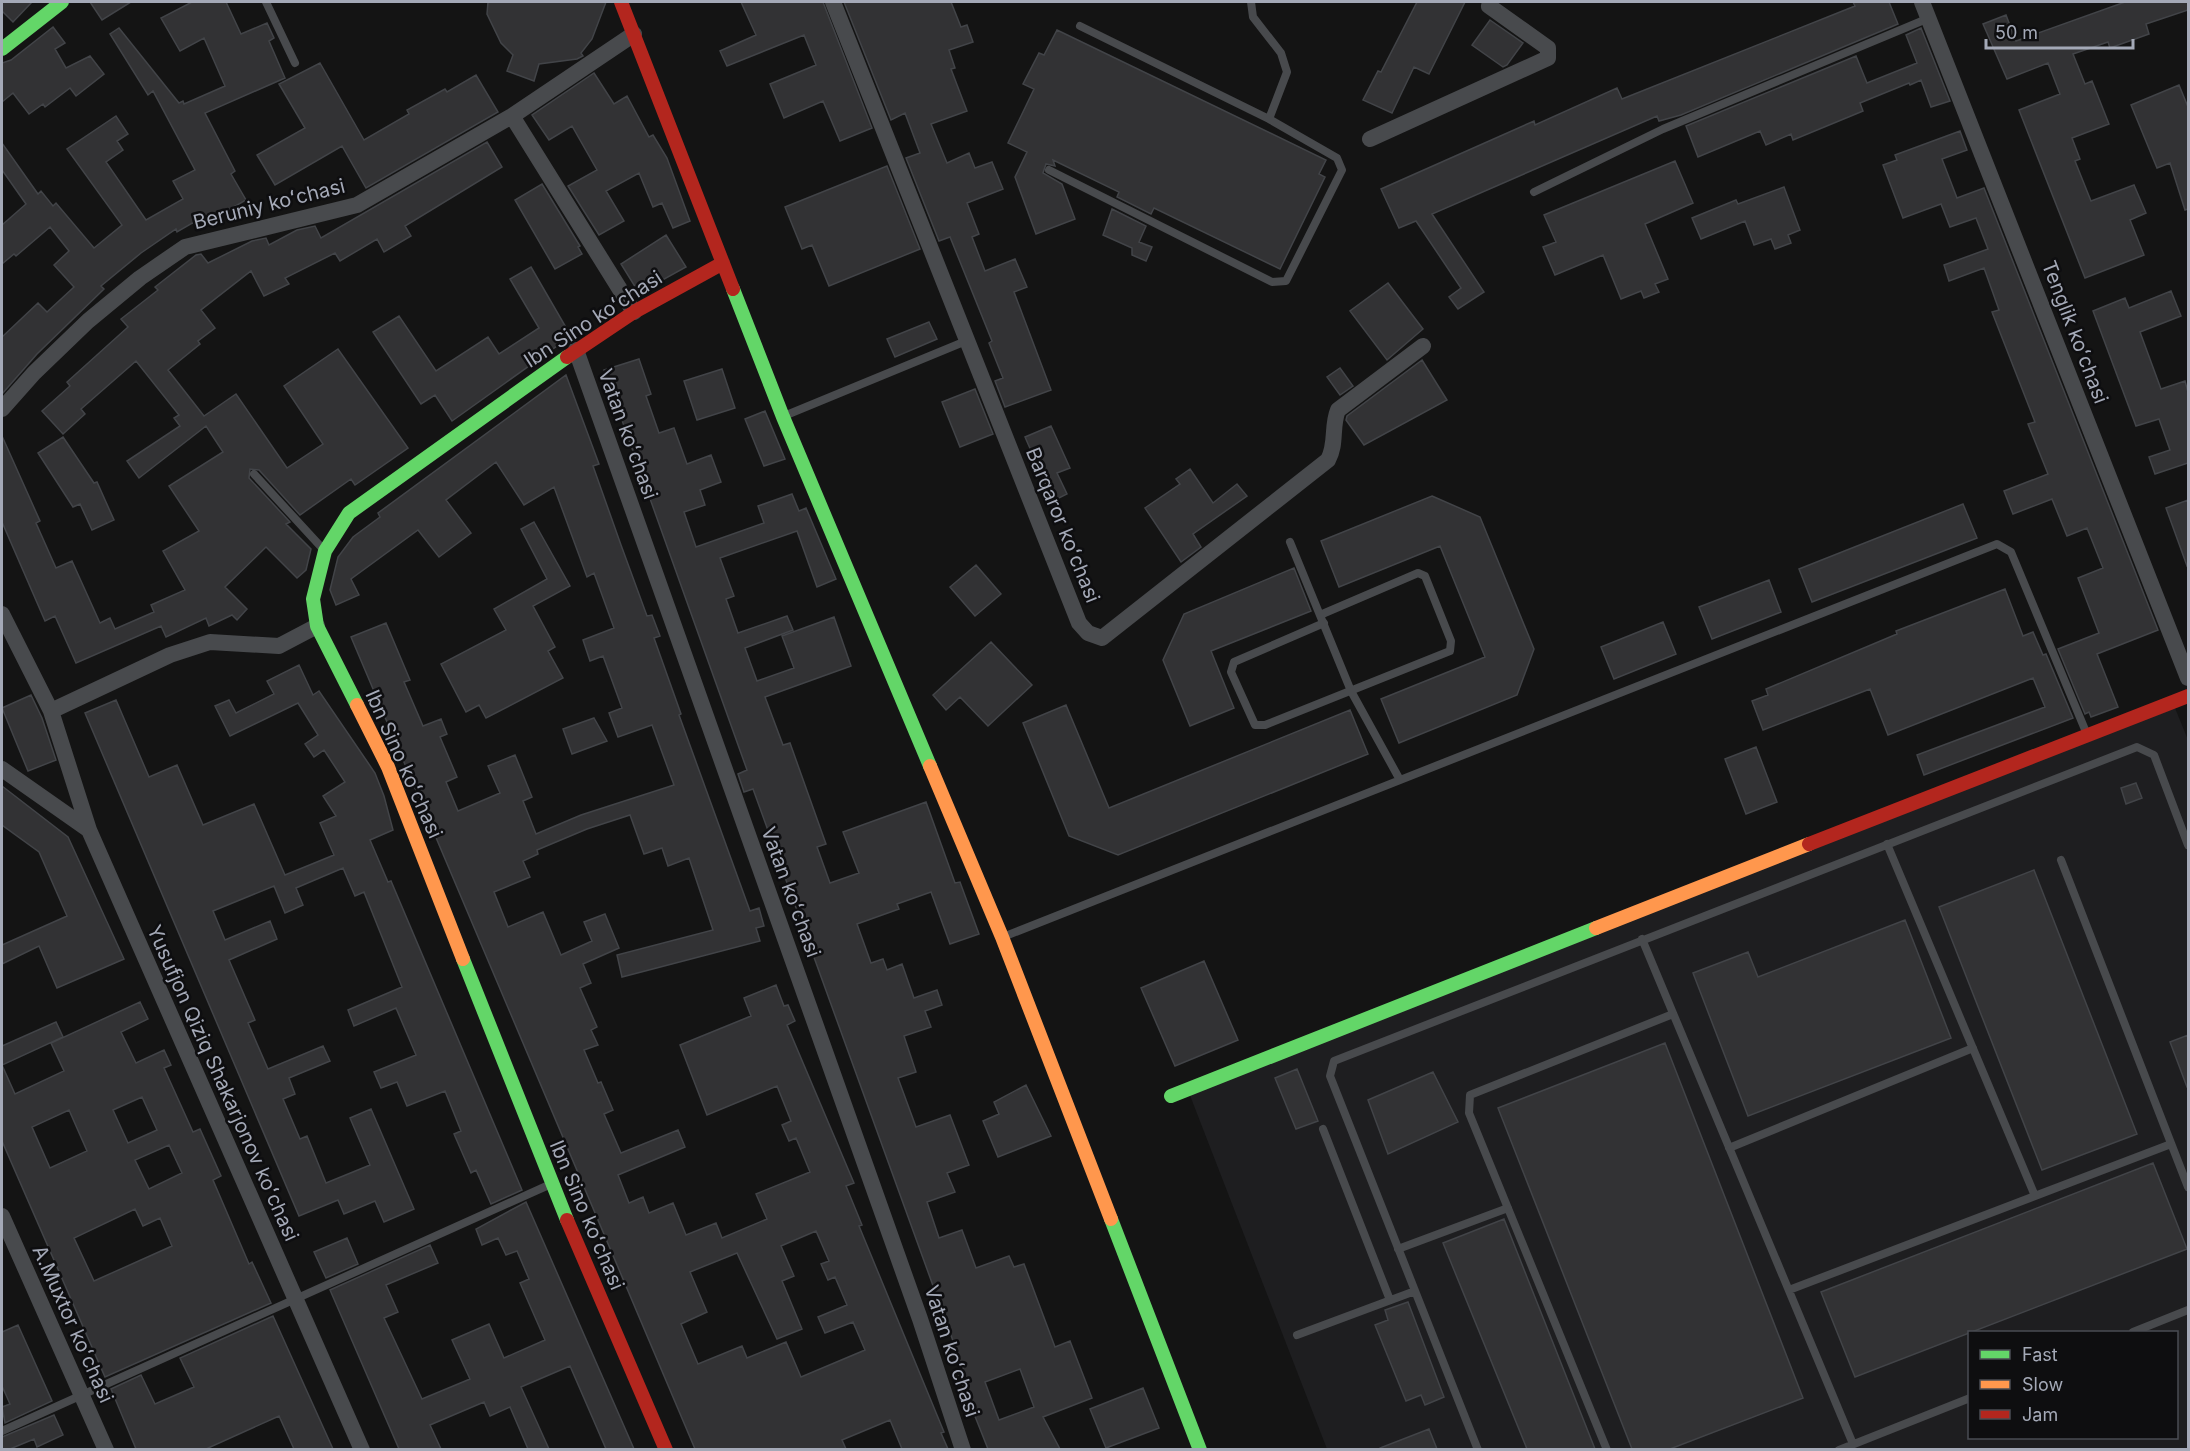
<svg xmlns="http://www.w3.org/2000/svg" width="2190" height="1451" font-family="Inter,sans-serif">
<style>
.built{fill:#1e1e20;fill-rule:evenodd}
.building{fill:#323234;stroke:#424448;stroke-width:1.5;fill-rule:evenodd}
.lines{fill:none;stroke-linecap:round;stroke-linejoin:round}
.lane{stroke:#484a4d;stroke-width:8}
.street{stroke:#484a4d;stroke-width:16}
.fast{stroke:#63d668;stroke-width:14}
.slow{stroke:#ff974d;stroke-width:14}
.jam{stroke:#b3261e;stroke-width:14}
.labels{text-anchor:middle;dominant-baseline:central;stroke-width:5;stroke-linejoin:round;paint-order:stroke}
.street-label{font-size:20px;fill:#a4a9b7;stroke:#0e0e10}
</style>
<rect width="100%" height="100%" fill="#141414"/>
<!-- built -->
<path class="built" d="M2175,708L2188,740V1449H1327L1186,1085ZM1970,1332H2176V1438H1970Z"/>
<!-- building -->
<path class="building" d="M2,2H32L13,22L2,11Z
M90,2H131L102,20Z
M192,2H226L241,34L267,23L274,38L269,41L285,78L205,113L235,171L231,174L246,200L197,228L194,222L177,232L176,229L141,253L101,286L104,289L37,354L2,394V337L38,303L47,312L74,287L54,265L69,251L50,227L16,256L14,254L2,264V225L26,204L2,170V143L38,194L41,191L53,206L56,203L94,248L122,225L67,149L116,116L128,134L117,141L123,150L106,162L146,220L183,199L173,181L195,170L153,91L148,95L110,34L119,28L179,103L183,101L184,104L225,86L204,38L180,51L161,18Z
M488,2H606L592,39L581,53L583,56L577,59L539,64L534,81L507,71L513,55L501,43L487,14Z
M741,2H823L872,128L840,141L823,101L784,118L770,84L816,65L804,35L727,66L720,51L756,35Z
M844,2H951L961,27L967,25L973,42L949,50L955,68L951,69L967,111L931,124L947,163L969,153L975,168L992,162L1003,189L967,203L979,234L972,237L985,271L1015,259L1027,287L1014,292L1051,390L1005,407L995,381L1003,378L989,343L992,341L950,237L939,241L906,158L920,153L905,113L891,120Z
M1417,2H1465L1429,74L1414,67L1392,113L1363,100L1378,71L1381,72Z
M1853,2H1889L1898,24L1681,115L1659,121L1657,116L1432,214L1484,292L1458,309L1449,297L1461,288L1416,221L1399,228L1381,189L1534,121L1535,125L1617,88L1622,99L1855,6Z
M2125,2H2188V10L2146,24L2149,34L2110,48L2108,42L2073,54L2085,84L2092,81L2109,124L2072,138L2080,159L2075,161L2091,201L2134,185L2146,213L2130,220L2144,255L2085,278L2019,110L2060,94L2048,63L2007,79L1983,24L2006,15L2016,41Z
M1490,20L1523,43L1507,65L1503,67L1472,45Z
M53,27L65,43L55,49L66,68L90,56L104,74L76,96L70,88L45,107L43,104L29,114L13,93L2,102V63L11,60Z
M1921,28L1950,101L1931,107L1921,80L1910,85L1909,83L1860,103L1863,111L1793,140L1791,134L1766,145L1760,131L1698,157L1686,126L1856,56L1867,83L1917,63L1906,35Z
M1057,30L1326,160L1319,174L1325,177L1280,269L1154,208L1151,214L1117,197L1119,192L1053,160L1055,166L1046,164L1043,173L1062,184L1075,219L1036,234L1015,177L1027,152L1008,143L1034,89L1023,84L1039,53L1044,55Z
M320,63L364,140L409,114L407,110L445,89L447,92L476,75L498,112L366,188L342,146L275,185L257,155L305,128L279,84Z
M594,73L614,104L627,96L649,137L653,135L667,158L690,221L673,228L662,203L653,207L639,173L606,191L624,221L599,235L568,186L597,170L572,126L549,140L532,115Z
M2179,85L2188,107V209L2185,210L2170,163L2157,168L2131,105Z
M1960,131L1967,150L1942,159L1957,198L1984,188L2158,630L2097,654L2118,707L2091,717L2089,712L2085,714L2058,649L2099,633L2078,578L2103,568L2087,528L2067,536L2052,499L2013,514L2004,491L2048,474L2028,424L2035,422L1992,312L1999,310L1984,268L1949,281L1944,265L1988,249L1976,218L1950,227L1941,204L1903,218L1883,165L1897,160L1895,155Z
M487,142L502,167L405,226L411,236L384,252L377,239L340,261L335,253L285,278L289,284L264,296L251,271L201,310L215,328L198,341L200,344L168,370L204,416L236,394L287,468L323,444L284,386L338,349L408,448L355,485L351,479L300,515L259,470L250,469L249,478L290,522L286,524L311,549L306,570L297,578L266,547L225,587L247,609L237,620L232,615L209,626L206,618L166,637L161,626L76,663L55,616L45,621L2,522V436L40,521L36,523L56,568L72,561L100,623L110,618L115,629L154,612L151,605L185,590L163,551L199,531L169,486L223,452L206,426L139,478L127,461L180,426L174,418L179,415L136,361L81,409L85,414L63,434L42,411L70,386L67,382L128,327L121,319L158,290L155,287L196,255L201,254L208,263L252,241L266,238L269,245L297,230L315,226L321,238Z
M1675,161L1693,203L1645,224L1668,279L1655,284L1659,292L1644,298L1641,291L1621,299L1603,255L1555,275L1543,247L1556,242L1544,215Z
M887,166L920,249L829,286L812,245L802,249L785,207Z
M542,184L580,246L578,247L582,254L555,269L515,200Z
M1784,187L1800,230L1788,235L1791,243L1775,249L1771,239L1754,245L1745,221L1701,239L1692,218L1736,200L1738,204Z
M1112,209L1146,226L1139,242L1152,247L1146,261L1132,255V248L1103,235Z
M666,235L686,267L639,293L621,264Z
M531,267L571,336L452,421L435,395L421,404L373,332L399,316L436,371L488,337L499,354L539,328L510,279Z
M1388,283L1423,329L1387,360L1350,311Z
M2171,291L2181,316L2140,332L2161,389L2185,381L2188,392V463L2155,474L2149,457L2170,450L2159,419L2136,426L2093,311L2125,298L2129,308Z
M929,322L937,339L895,357L887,339Z
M639,359L651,394L646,396L659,433L674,428L687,464L711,455L721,482L700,490L705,505L684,512L696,547L764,523L758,506L792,494L799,511L806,508L836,579L817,587L797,531L720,558L734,596L726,599L738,633L787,616L793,630L745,648L757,681L794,668L782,636L834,617L851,666L765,697L783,745L790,743L826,844L817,847L830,883L859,873L843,832L926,802L955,883L960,882L979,934L950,944L931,892L897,904L899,909L857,924L871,963L883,959L887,970L902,964L914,998L937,990L942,1005L925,1011L931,1027L904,1036L916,1072L898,1078L916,1127L950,1115L969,1165L947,1173L955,1192L927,1202L939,1238L962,1230L976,1268L1009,1256L1014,1267L1024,1264L1055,1347L1070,1341L1092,1398L1043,1417L1060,1449H988L959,1376L965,1374L753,789L744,792L738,774L747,770L604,370ZM1020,1369L1034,1407L999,1420L985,1382Z
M1422,360L1447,400L1364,445L1346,420L1347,416Z
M1340,368L1353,386L1340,395L1327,377Z
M722,369L735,408L697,420L684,381Z
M566,375L599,464L593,466L621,545L647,616L652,615L660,636L654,638L681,714L679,715L750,911L759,908L764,926L756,928L760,941L622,977L617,955L713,930L689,858L668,866L662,848L644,854L630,815L587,829L537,850L538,854L523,861L530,877L494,892L508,927L543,912L561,955L592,941L584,922L605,914L619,948L583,964L591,983L580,988L597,1027L591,1030L598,1045L584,1050L598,1083L601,1082L613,1110L604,1114L621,1153L678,1130L685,1147L618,1175L629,1203L643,1197L649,1213L673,1203L686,1235L716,1223L722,1238L767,1219L756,1194L810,1172L796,1138L789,1141L782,1125L791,1121L777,1086L707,1115L680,1045L751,1016L744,998L776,985L784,1006L788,1005L795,1021L787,1025L854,1183L846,1186L862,1225L859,1226L944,1432L941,1433L948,1449H902L890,1420L842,1440L846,1449H695L351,637L386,623L410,680L404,682L423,726L441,719L447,734L440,737L457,777L446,782L458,811L500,793L488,766L515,755L532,797L523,801L536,834L581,815L674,785L652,725L618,737L609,713L622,708L603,656L590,661L583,640L614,628L594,573L587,577L554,487L524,505L496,462L446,500L471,533L439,557L418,530L351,579L359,595L336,605L330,590L338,557L353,537L380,517L378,513ZM816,1231L829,1261L821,1264L828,1280L835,1277L847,1305L818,1317L825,1333L853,1322L865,1350L801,1377L786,1342L747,1358L742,1346L698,1364L681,1324L707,1312L690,1272L737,1253L777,1339L802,1329L782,1281L794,1276L781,1246Z
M975,389L993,434L960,447L942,402Z
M765,411L785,459L764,466L745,419Z
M1051,426L1070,468L1057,473L1067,494L1053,501L1025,437Z
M63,437L94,483L97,482L114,520L92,530L80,504L73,507L38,453Z
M1190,469L1213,503L1237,484L1247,496L1193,534L1201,547L1181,562L1145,508L1180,484L1176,479Z
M1432,496L1480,517L1534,649L1517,695L1399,743L1381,699L1485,657L1440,546L1339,587L1321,541Z
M2188,500V565L2187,566L2166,508Z
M1963,504L1977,538L1812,602L1799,569Z
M534,522L570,586L533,606L555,647L548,651L563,678L486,718L479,705L466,712L441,664L506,630L494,609L547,579L521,529Z
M976,565L1001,594L975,616L950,587Z
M1294,568L1311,611L1211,651L1234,708L1190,726L1163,660L1184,614Z
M1769,580L1781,612L1712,639L1699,607Z
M2005,589L2023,636L2033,632L2043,655L2046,654L2073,718L1924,775L1917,755L2045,707L2033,678L1888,735L1870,689L1763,730L1752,701L1768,695L1766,689L1897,634L1896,631Z
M1663,622L1676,654L1614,679L1601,647Z
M991,642L1032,685L988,726L960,697L946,710L933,695Z
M299,665L313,695L319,691L375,773L384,796L393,830L370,840L388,882L391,881L522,1190L491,1204L476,1170L471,1173L454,1134L461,1131L445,1091L407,1106L397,1082L381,1088L374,1072L416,1055L396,1008L354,1026L348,1010L402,987L364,892L355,896L343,868L296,888L303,905L285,913L274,886L213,911L225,940L270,921L277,939L229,960L255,1020L248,1023L268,1069L323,1046L330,1061L289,1078L295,1094L283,1099L300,1139L307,1136L326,1183L370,1165L350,1118L371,1109L414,1209L384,1222L375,1201L344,1214L338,1200L299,1216L85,713L116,700L149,777L177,765L203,825L254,804L285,875L334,855L320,823L336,816L323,796L345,782L324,750L314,757L305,744L318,735L298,703L230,736L215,706L229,700L236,713L274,694L267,681Z
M31,695L42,718L56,760L28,771L2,708Z
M1066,705L1109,808L1350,710L1368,754L1118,855L1069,836L1023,723Z
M594,718L607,741L572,754L563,729Z
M1756,747L1777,802L1746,814L1725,759Z
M2136,783L2142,798L2126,804L2121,788Z
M2,786L68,837L124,959L57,988L39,946L2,964V945L67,916L39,852L2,825Z
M2034,870L2137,1134L2042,1170L1939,907Z
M1905,920L1951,1038L1748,1116L1693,973L1748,952L1758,977Z
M1204,961L1238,1040L1175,1066L1141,988Z
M140,1002L148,1019L121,1032L136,1063L164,1050L171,1065L164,1068L193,1132L200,1129L221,1176L213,1180L249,1264L252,1262L271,1303L105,1377L2,1141V1046L56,1022L63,1037L2,1065L15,1094L64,1071L51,1043ZM142,1097L157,1130L128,1143L113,1110ZM69,1110L87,1151L50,1168L32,1127ZM169,1145L182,1173L149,1189L135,1160ZM135,1209L143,1226L160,1218L172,1246L94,1281L74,1238Z
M2188,1035V1087H2187L2170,1042Z
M1665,1043L1803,1398L1670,1449H1632L1498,1108Z
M1297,1069L1318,1121L1296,1129L1275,1078Z
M1433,1072L1458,1122L1388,1154L1368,1100Z
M1026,1085L1051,1136L998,1157L983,1121L999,1114L994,1102Z
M2153,1163L2187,1249L1855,1377L1821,1292Z
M526,1202L634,1449H606L570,1366L521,1387L549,1449H528L510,1407L490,1416L484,1402L430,1425L441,1449H399L330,1290L430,1245L438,1263L386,1285L398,1312L384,1318L422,1399L470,1379L452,1340L489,1324L504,1358L545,1340L520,1283L529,1279L517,1251L506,1255L498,1238L482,1245L476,1229Z
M1504,1219L1595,1449H1527L1443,1243Z
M347,1238L358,1264L326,1278L314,1252Z
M1408,1302L1444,1397L1425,1405L1421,1395L1406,1401L1375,1325L1388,1320L1385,1310Z
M273,1316L333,1449H294L279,1416L206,1449H136L111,1389L141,1375L155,1404L194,1387L180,1358Z
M18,1325L52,1401L5,1423L2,1407L10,1404L2,1386V1332Z
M1143,1388L1159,1428L1106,1448L1090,1409Z
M54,1415L63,1435L37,1447L34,1439L10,1449H2V1437Z
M1429,1429L1437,1449H1380V1448Z"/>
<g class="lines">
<!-- lane -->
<path class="lane" d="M266,2L295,63
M1080,26L1269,119
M1049,170L1272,282L1286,281L1342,170L1337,158L1269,119L1287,72L1281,53L1253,17L1251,2
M1534,192L1663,129L1929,18
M784,416L966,341
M254,474L323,549
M1290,542L1351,691L1400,780
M1320,615L1418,573L1425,576L1451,641L1450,651L1265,725H1255L1231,672L1234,662L1324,623
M1887,844L2035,1196
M2061,860L2188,1187
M1003,937L1997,544L2011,552L2086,732
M1642,939L1853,1444
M1323,1129L1390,1300
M1729,1148L1973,1048
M1398,1249L1508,1208
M1789,1290L2171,1144
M2133,1332L2188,1310
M1297,1335L1415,1291
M2,1431L551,1184
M1478,1450L1330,1076L1334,1061L2137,747L2154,755L2188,845
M1607,1450L1469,1113L1470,1095L1673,1014
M1839,1450L1970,1398"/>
<!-- street -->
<path class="street" d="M833,2L1079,623L1088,633L1102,638L1328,460C1337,444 1331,427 1338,410L1423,346
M1922,2L2188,678
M512,116L634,312
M1370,139L1548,58V48L1489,6L1490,2
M576,350L920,1319L963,1450
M2,409L34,373L88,321L140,278L185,247L357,205L512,116L634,34
M2,614L51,711L170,655L210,642L279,646L317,626
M51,711L89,830
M2,769L89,830L362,1450
M2,1216L106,1450"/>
<!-- fast -->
<path class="fast" d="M2,49L62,2
M733,289L783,417L930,766
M357,705L317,626L313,599L325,551L349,513L567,357
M463,959L567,1220
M1171,1096L1596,928
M1111,1219L1200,1450"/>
<!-- slow -->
<path class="slow" d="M357,705L388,767L463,959
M930,766L1002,937L1111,1219
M1596,928L1809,844"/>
<!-- jam -->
<path class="jam" d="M621,2L733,289
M567,357L634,312L723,263
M1809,844L2188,696
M567,1220L666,1450"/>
</g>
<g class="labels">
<!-- street labels -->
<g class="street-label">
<text transform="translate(269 204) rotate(-14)">Beruniy koʻchasi</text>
<text transform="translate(593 319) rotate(-33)">Ibn Sino koʻchasi</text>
<text transform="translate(2075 332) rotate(69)">Tenglik koʻchasi</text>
<text transform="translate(628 434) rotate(70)">Vatan koʻchasi</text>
<text transform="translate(1063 525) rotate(68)">Barqaror koʻchasi</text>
<text transform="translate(404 764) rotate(66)">Ibn Sino koʻchasi</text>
<text transform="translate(791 892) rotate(70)">Vatan koʻchasi</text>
<text transform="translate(223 1083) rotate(66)">Yusufjon Qiziq Shakarjonov koʻchasi</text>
<text transform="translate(587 1215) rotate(67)">Ibn Sino koʻchasi</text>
<text transform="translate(73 1324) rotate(66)">A.Muxtor koʻchasi</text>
<text transform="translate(952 1351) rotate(72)">Vatan koʻchasi</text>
</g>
</g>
<!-- border -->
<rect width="2190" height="1451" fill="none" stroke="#a4a9b7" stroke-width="6"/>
<!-- legend -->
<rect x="1968" y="1331" width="210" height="108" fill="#0e0e10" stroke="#4a4c53" stroke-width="1.5"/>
<rect x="1980" y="1350" width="30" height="9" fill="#63d668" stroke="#4a4c53" stroke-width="1.5"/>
<text x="2022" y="1361" font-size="18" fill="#a4a9b7">Fast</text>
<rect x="1980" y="1380" width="30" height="9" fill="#ff974d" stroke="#4a4c53" stroke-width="1.5"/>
<text x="2022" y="1391" font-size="18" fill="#a4a9b7">Slow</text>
<rect x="1980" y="1410" width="30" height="9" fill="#b3261e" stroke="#4a4c53" stroke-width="1.5"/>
<text x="2022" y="1421" font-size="18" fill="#a4a9b7">Jam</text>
<!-- scale -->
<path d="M1986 39v9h147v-9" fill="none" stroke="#a4a9b7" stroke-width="3"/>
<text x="1995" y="39" font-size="18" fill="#a4a9b7" stroke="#0e0e10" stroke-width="4.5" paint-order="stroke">50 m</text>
</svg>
